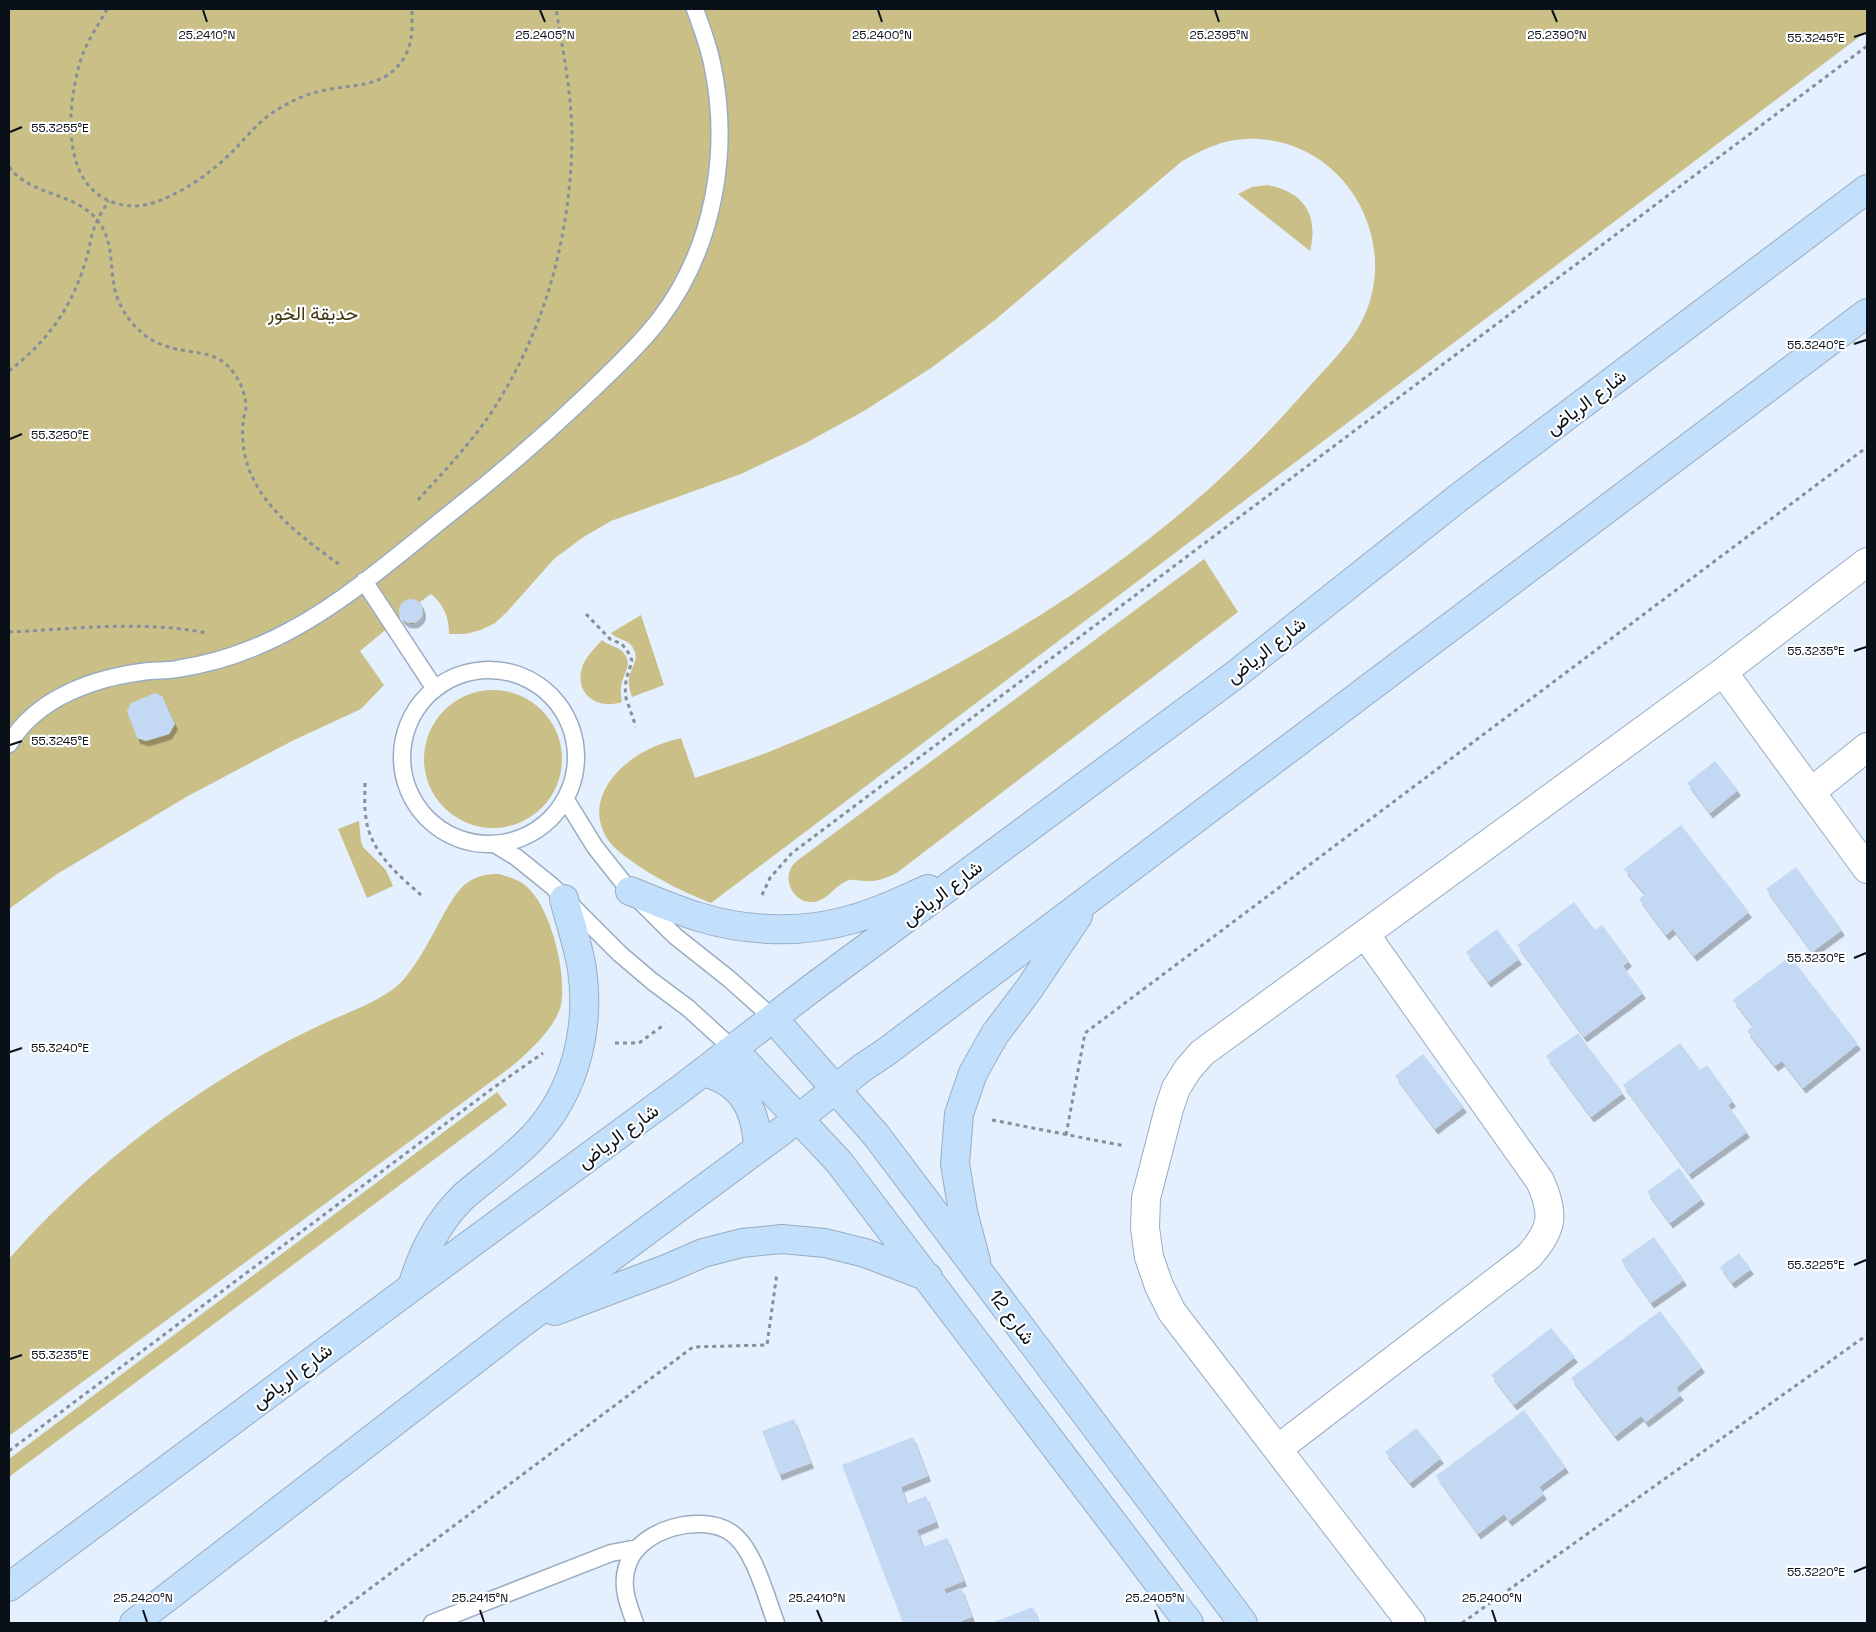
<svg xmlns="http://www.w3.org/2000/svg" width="1876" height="1632" font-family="'Space Grotesk',Vazirmatn,sans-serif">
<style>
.green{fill:#cbbf88}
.building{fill:#c3d9f3;filter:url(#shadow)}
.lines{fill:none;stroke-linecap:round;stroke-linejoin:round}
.lane-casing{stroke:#99acc2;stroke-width:19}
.street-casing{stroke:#99acc2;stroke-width:30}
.secondary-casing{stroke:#99acc2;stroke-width:30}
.path{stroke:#858f9a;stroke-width:3;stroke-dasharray:4 4;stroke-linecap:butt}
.lane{stroke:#fff;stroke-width:16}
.street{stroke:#fff;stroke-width:28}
.secondary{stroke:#c2dffc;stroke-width:28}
.ticks{fill:none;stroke:#091018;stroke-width:2}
.labels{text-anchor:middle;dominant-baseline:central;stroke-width:4.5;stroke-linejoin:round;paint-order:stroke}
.park-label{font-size:19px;fill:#413914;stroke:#fff}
.street-label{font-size:19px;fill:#091018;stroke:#fff}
.ticks-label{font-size:12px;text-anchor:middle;fill:#091018;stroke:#fff;stroke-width:4.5;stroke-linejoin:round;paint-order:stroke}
</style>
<defs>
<filter id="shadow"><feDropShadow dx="3" dy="5.5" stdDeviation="0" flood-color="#0004"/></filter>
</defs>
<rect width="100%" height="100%" fill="#e4f0fe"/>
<!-- green -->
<path class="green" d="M9,9H1867V31L711,903C686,893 663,882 640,867C631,861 621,854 613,846C580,808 612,767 649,749C659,744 670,741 681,738L695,778C720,769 746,761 771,751C968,672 1159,558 1300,397C1317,377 1338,357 1353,336C1411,252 1348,134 1245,139C1222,140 1201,150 1181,162L995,320L931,368L864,411L804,444L741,474L611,521L582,538L554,559L507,612L495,623L481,630L465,634H449C449,617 444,605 431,594L420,602L424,609L421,618L413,624L404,622L401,617L360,651L384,685L361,709L292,741L188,796L57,874L9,909Z
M1267,185C1304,192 1319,215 1310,251L1238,194L1252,187Z
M1204,559L1238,612L898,872C887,878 877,882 865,881C860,881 855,879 850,880C836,883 829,900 814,902C796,904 783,884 791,868C792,865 796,862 798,860Z
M641,615L664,685L632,697C630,691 628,685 629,678C631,667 640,659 633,648C629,639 617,640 611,633Z
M602,640C608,646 618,646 623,652C633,663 625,671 622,682C620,689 621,695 622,702C599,710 574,695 582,668C585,657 595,648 602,640Z
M424 759a69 69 0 1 1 138 0a69 69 0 1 1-138 0Z
M359,821L361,841L363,847L386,870L393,886L367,898L338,829Z
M499,874C509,877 518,879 526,886C551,907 567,974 561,1005C556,1027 528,1053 511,1067L9,1436V1259C77,1181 161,1114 250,1062C275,1047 301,1034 327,1022C349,1012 372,1004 392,990C413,976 433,933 446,910C453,899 459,887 470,881C479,875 488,874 499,874Z
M497,1092L507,1105L9,1477V1459Z"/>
<!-- building -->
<path class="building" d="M399 611a12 12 0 1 1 24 0a12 12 0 1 1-24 0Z
M155,693L162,696L175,724L169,734L146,741L137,738L127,711L131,703Z
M1715,761L1738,790L1710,813L1687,783Z
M1681,825L1749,912L1694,956L1673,929L1666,935L1639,899L1645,894L1624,869Z
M1796,867L1842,930L1812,952L1766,889Z
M1574,902L1595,930L1602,925L1629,961L1623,966L1643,993L1584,1037L1517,945Z
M1497,929L1519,959L1488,982L1466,952Z
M1790,956L1858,1044L1803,1088L1782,1061L1775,1066L1747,1031L1753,1026L1733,1000Z
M1578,1033L1623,1093L1591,1117L1546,1056Z
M1680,1043L1700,1070L1707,1065L1733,1101L1728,1105L1747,1132L1689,1174L1623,1085Z
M1423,1054L1464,1107L1435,1129L1395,1076Z
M1679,1168L1702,1199L1670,1223L1647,1192Z
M1654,1237L1684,1280L1651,1303L1621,1260Z
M1739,1253L1751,1269L1732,1283L1720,1267Z
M1660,1311L1702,1367L1676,1388L1681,1395L1646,1422L1641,1416L1615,1436L1571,1378Z
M1551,1328L1575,1357L1514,1405L1491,1375Z
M1524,1410L1566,1467L1539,1487L1544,1494L1509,1521L1504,1514L1478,1534L1436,1476Z
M794,1419L811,1463L779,1475L762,1431Z
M1416,1428L1441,1458L1410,1483L1385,1452Z
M913,1437L928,1476L901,1487L907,1504L926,1496L936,1522L917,1530L923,1547L947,1538L964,1581L944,1589L946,1594L961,1588L972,1617L961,1621L962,1623H903L842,1465Z
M1033,1607L1039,1623H991Z"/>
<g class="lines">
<defs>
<path id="lane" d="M364,581L435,689
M402 757a87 87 0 1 1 174 0a87 87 0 1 1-174 0Z
M9,744C38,696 97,677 149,671C158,670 168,671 177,669C203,665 229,658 253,648C328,618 390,561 453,511C500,474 545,435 589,393C612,371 639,346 659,320C714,248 731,151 712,63C708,44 701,26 695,9
M566,800L595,847L630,891L675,936L728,978L773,1018
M496,845L516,857L552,886L620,954L653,982L688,1008L733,1049
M432,1623L611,1553L637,1548
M635,1623C628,1604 620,1585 628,1564C640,1529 700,1513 730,1532C754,1547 766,1597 776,1623"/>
<path id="street" d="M1723,672L1867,869
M1811,792L1867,747
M1279,1448L1529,1256C1553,1229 1555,1214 1540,1181L1365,934
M1411,1623L1172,1312L1159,1286L1149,1257L1145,1228L1146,1198L1169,1109L1176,1088L1188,1069L1202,1053L1723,672L1867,562"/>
<path id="secondary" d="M630,891C653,900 676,910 699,917C748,932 803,934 853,919C879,912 903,900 928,889
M773,1018L876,1135L1243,1623
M733,1049L839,1162L1189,1623
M703,1072C743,1082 756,1109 758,1148
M976,1261L963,1212L955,1164L959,1114L973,1073L995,1034L1029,989L1078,916
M412,1287C422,1253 438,1221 464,1196C484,1179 506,1163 525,1145C573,1100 591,1033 582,969C578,945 570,922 564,899
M555,1311L666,1269L703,1253L742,1243L782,1239L825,1243L865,1253L928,1277
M9,1587L412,1287L682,1088L812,988L1235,675L1458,498L1867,189
M134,1623L521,1324L798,1119L862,1068L886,1052L1867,313"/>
</defs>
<!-- lane casing -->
<use href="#lane" class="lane-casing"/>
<!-- street casing -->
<use href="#street" class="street-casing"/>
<!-- secondary casing -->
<use href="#secondary" class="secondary-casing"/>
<!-- path -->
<path class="path" d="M107,9C97,28 84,45 79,66C67,109 61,186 115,203C129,207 142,207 156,202C186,191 215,170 237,147C248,135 259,122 272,113C286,104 301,96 317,92C352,82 389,92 408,50C413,37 412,22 412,9
M9,167C32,197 76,192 98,221C113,240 110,263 114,286C117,302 127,320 140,331C152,343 171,349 188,351C204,354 216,354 229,367C239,378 246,393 246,408C245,413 243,418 243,423C242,435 243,449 246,460C259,507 303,538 340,565
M9,371C44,344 69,312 83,269C89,254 90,236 97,221C100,214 105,207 109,201
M418,500C447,468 479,435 501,397C549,318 572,225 572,133C571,91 563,50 556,9
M586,614L610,639L622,644L630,655L632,661L626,680L625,695L636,727
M9,632C75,629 141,620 207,633
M365,783C365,794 364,806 366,818C370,851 397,874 421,895
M762,895L770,878L792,853L1867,46
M615,1043H639L665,1024
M992,1120L1125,1146
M1066,1135L1085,1033L1867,447
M9,1451L493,1088L543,1053
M324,1623L693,1347L767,1345L777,1273
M1462,1623L1867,1335"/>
<!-- lane -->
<use href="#lane" class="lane"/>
<!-- street -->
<use href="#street" class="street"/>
<!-- secondary -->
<use href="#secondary" class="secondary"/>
</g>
<!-- ticks -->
<path class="ticks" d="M203,10L207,22M540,10L545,22M878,10L882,22M1215,10L1219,22M1552,10L1557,22M1854,37L1866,33M10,132L22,127M1854,344L1866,340M10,439L22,434M1854,651L1866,647M10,745L22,741M1854,958L1866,953M10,1052L22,1048M1854,1265L1866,1260M10,1359L22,1355M1854,1572L1866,1567M143,1610L147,1622M480,1610L484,1622M817,1610L822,1622M1155,1610L1159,1622M1492,1610L1496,1622"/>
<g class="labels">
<!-- park labels -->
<g class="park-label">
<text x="313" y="313">حديقة الخور</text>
</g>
<!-- street labels -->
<g class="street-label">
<text transform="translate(1586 402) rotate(-37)">شارع الرياض</text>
<text transform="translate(1266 650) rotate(-38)">شارع الرياض</text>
<text transform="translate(942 893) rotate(-37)">شارع الرياض</text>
<text transform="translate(618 1136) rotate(-36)">شارع الرياض</text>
<text transform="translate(1012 1317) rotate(53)">شارع 12</text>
<text transform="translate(292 1376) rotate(-37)">شارع الرياض</text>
</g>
</g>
<g class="ticks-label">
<text x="207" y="39">25.2410°N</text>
<text x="545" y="39">25.2405°N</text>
<text x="882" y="39">25.2400°N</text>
<text x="1219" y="39">25.2395°N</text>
<text x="1557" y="39">25.2390°N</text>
<text x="1816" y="42">55.3245°E</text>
<text x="60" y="132">55.3255°E</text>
<text x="1816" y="349">55.3240°E</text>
<text x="60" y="439">55.3250°E</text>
<text x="1816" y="655">55.3235°E</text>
<text x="60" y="745">55.3245°E</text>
<text x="1816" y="962">55.3230°E</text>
<text x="60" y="1052">55.3240°E</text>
<text x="1816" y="1269">55.3225°E</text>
<text x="60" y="1359">55.3235°E</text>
<text x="1816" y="1576">55.3220°E</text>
<text x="143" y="1602">25.2420°N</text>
<text x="480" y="1602">25.2415°N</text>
<text x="817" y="1602">25.2410°N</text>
<text x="1155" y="1602">25.2405°N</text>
<text x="1492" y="1602">25.2400°N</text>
</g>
<!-- border -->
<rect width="1876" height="1632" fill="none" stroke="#091018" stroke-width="20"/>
</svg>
